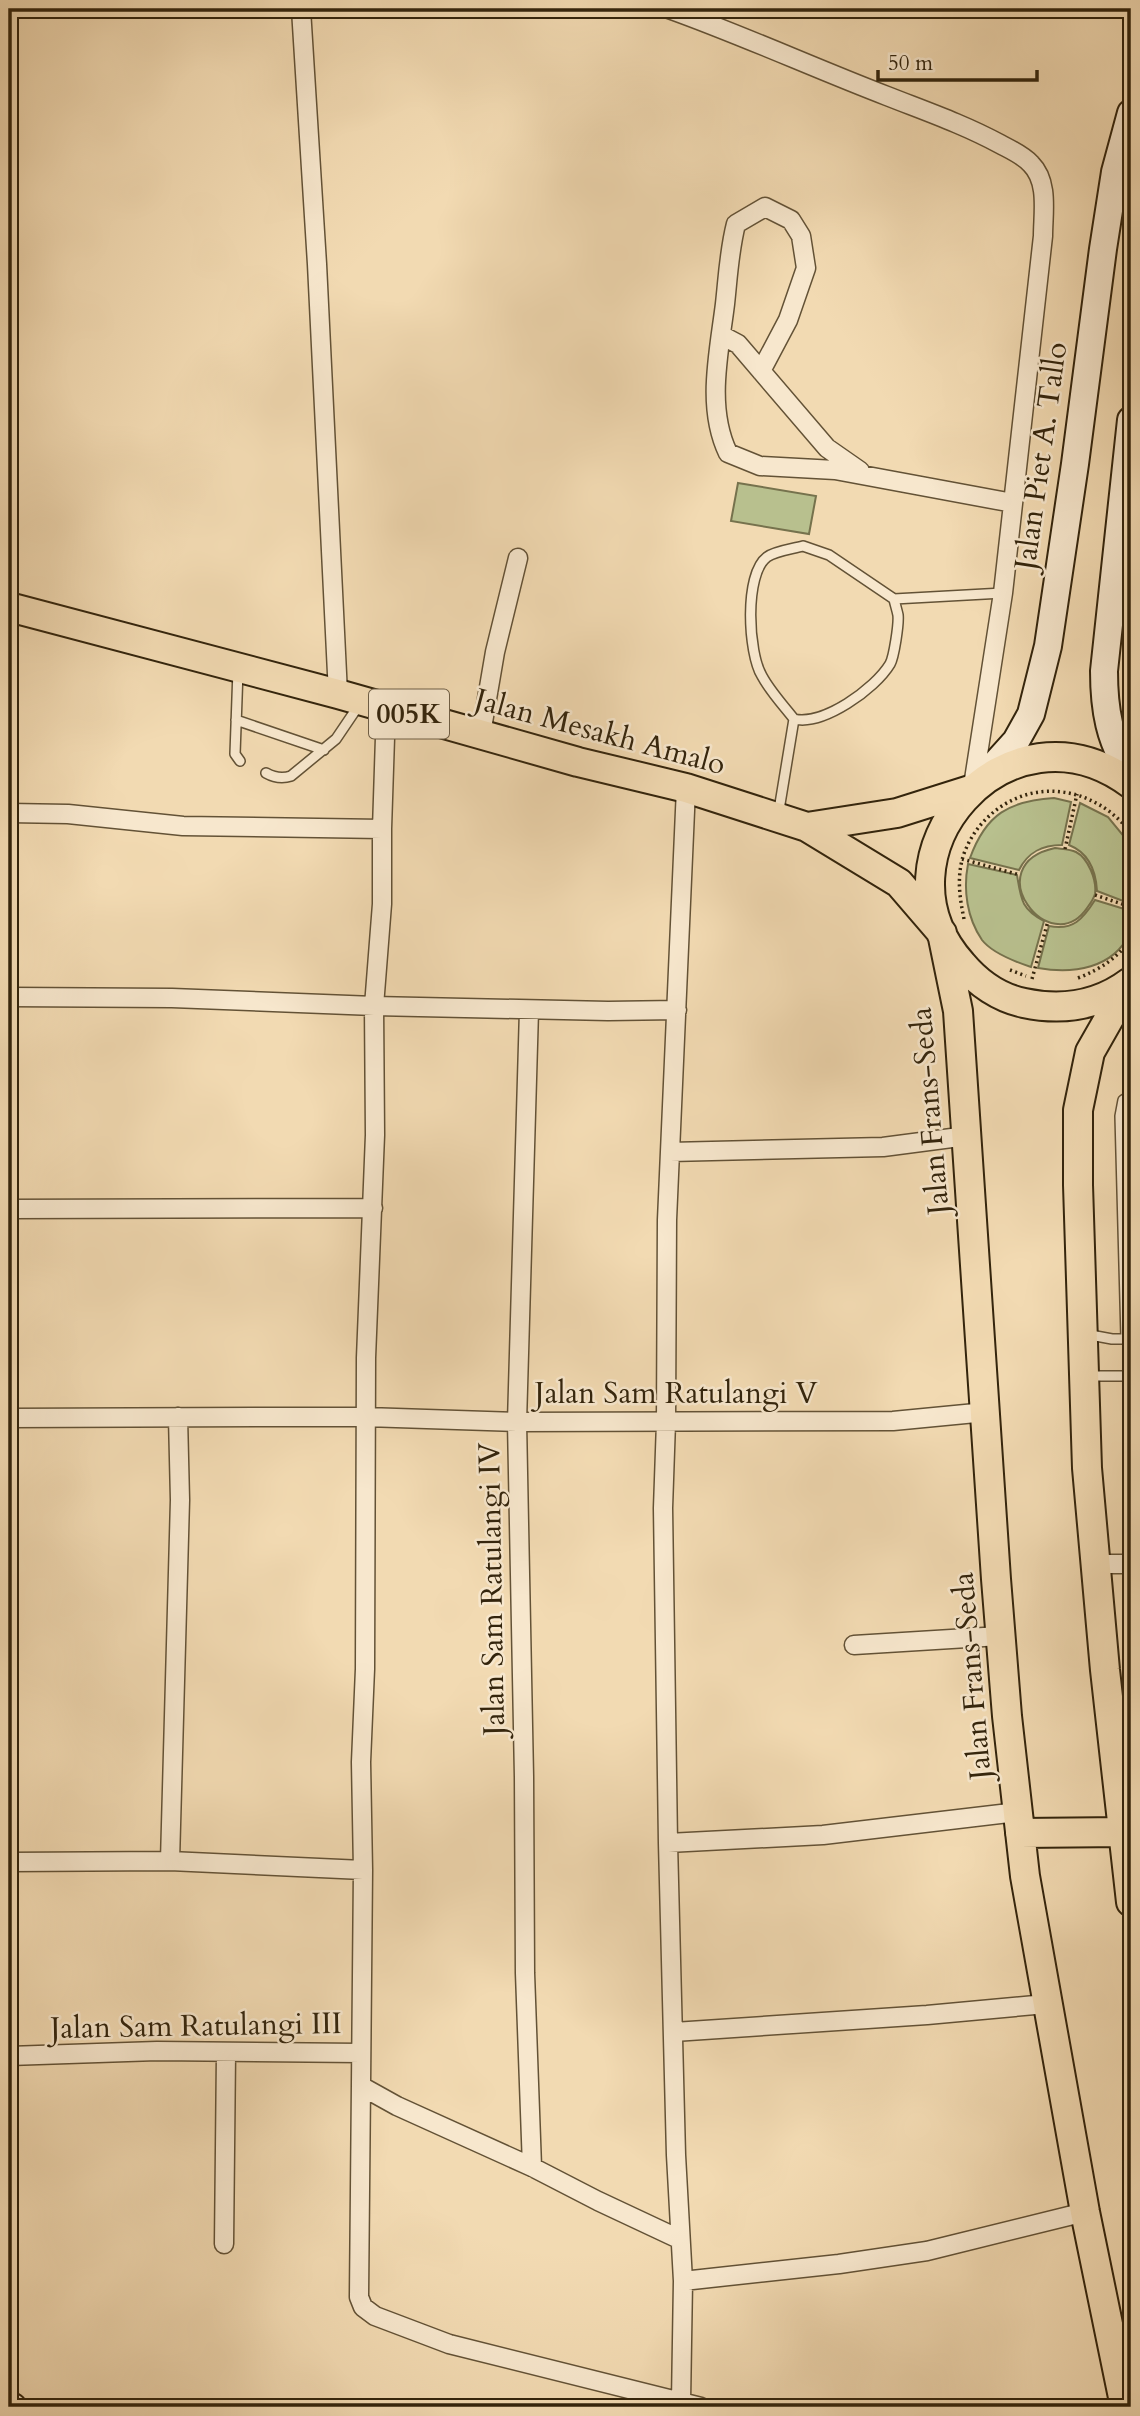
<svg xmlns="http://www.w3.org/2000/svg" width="1140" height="2416" font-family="Cardo,serif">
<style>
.green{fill:#b8c08e;stroke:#76724d;stroke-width:2}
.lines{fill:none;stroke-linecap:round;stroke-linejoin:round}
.lane-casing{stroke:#635236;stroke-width:12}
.street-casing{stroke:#635236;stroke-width:21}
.secondary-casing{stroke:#33240c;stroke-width:30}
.primary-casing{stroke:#33240c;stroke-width:32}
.path{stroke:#33240c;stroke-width:3.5;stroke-dasharray:2 3.5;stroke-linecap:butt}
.lane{stroke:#f7e7cd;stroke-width:9}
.street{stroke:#f7e7cd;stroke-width:18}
.secondary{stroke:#f7e7cd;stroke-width:26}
.primary{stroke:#f2dab2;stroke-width:28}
.labels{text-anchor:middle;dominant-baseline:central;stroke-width:5;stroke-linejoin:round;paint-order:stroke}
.shield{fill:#f7e7cd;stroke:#6e5e46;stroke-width:2}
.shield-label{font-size:28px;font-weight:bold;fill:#33240c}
.street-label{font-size:30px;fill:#33240c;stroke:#f7e7cd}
</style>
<rect width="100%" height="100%" fill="#f2dab2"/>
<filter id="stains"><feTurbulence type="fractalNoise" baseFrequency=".00286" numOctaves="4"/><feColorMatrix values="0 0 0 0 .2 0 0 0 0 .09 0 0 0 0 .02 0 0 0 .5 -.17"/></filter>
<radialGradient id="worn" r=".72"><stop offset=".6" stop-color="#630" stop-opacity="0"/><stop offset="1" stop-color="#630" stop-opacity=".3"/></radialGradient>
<!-- green -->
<path class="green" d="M738,483L816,496L809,534L731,521Z
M1054,798L1071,802L1062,845C1042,845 1028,852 1019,870L970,858C986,814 1009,801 1054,798Z
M1080,803L1108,817L1131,845V904L1097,891C1096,872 1089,853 1069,845Z
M1055,848C1061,849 1070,849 1076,852C1088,858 1097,880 1095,894C1094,898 1090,904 1087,908C1050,962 976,865 1055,848Z
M968,864L1017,875C1021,899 1021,909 1044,921L1031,967C1016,962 992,953 982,940C967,918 963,890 968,864Z
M1095,900L1131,911C1131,918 1133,927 1130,933C1113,969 1073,974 1038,968L1049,926C1073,931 1083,919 1095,900Z"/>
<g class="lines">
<defs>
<path id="lane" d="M803,546L829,555L894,599C895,604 897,610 898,615C899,624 894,657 890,664C875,689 823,726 794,719C783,705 770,691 762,676C748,653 744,574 767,557C775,551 792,549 803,546Z
M894,599L1003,593
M238,670L235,754L240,761
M236,720L324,750
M266,773C275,778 282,779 291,776L336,739L359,705
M778,816L794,719
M1085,1334L1112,1339H1130
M1126,1339L1120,1116L1123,1100L1131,1095
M1086,1376H1131"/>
<path id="street" d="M301,9L317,264L338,694
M669,9C742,35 814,68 887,96C925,111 963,124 1000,144C1011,150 1023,155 1031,164C1049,182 1043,213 1043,236L1003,593L973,786
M721,335L738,344L827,448L860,471
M761,371L788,320L806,268L801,236L791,220L765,207L736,224C729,251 728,277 725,304C719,353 706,407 728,453L760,466L835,470L1013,503
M481,734L495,652L518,558
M9,813L68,814L183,826L382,829V904L374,1006L375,1135L366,1358L365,1669L361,1762L363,1870L359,2297L363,2307L375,2316L449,2344L701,2407
M382,829L386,707
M9,997L172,998L374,1006L608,1011L677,1010
M529,1010L517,1422L524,1777L525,1973L532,2167
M670,1152L883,1147L967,1136
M9,1209L373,1208
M9,1418L261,1417H366L517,1422L893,1421L986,1412
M1095,1564H1131
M854,1645L1000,1636
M668,1843L823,1835L1018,1812
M170,1861L180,1500L178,1417
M9,1862L170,1861L363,1870
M674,2032L927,2015L1046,2004
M9,2056L157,2051L361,2053
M361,2086L397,2106L532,2167L598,2201L679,2239
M224,2244L226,2053
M683,2281L839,2264L927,2251L1085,2212
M681,2402L683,2281L676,2155L668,1843L663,1508L666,1422L667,1220L686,788"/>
<path id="secondary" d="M1131,420L1104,671C1104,709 1109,741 1131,773
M979,782L1016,741L1031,714L1048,646L1075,464L1103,249L1115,172L1131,113
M9,2407H13"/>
<path id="primary" d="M9,607L338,694L578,762L686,788L807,827L899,883L942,933L958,1011L996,1579L1007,1716L1025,1876L1085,2212L1125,2407
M807,827L897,813L973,789
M1130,982C1098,1006 1062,1011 1024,1003C1000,998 978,983 962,964C865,856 1008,692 1131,784
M1131,986L1115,1008L1090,1052L1078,1110V1185L1087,1468L1105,1670L1131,1902
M1020,1833L1124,1832"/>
</defs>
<!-- lane casing -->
<use href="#lane" class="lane-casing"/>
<!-- street casing -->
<use href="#street" class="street-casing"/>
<!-- secondary casing -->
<use href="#secondary" class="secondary-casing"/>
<!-- primary casing -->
<use href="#primary" class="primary-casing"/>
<!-- path -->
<path class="path" d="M1065,849L1077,794
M962,859L1020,875
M1095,895L1131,907
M964,919C960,899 957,881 962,860C966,845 975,830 986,819C1030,775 1095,786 1131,833
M1010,970L1026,976
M1078,978C1101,969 1117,958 1131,939
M1032,979L1048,921"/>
<!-- lane -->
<use href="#lane" class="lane"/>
<!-- street -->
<use href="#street" class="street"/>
<!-- secondary -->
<use href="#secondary" class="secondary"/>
<!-- primary -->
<use href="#primary" class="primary"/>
</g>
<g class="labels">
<!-- shield labels -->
<rect class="shield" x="369" y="689.5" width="80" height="49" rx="5"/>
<g class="shield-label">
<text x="409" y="714">005K</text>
</g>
<!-- street labels -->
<g class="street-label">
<text transform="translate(1041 456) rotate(-82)">Jalan Piet A. Tallo</text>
<text transform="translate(600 732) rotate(15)">Jalan Mesakh Amalo</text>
<text transform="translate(930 1111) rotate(-95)">Jalan Frans-Seda</text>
<text x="676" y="1393">Jalan Sam Ratulangi V</text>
<text transform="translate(492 1589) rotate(-91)">Jalan Sam Ratulangi IV</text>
<text transform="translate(972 1676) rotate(-95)">Jalan Frans-Seda</text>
<text transform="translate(196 2026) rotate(-1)">Jalan Sam Ratulangi III</text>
</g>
</g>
<!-- margin -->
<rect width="1140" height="2416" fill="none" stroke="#f2dab2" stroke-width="35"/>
<rect x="10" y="10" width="1119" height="2395" fill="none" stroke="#33240c" stroke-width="3.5"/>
<rect x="18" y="18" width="1105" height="2381" fill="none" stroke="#33240c" stroke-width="2"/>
<!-- scale -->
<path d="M878 70v10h159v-10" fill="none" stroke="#33240c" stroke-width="3.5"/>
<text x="888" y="70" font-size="21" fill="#33240c" stroke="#f7e7cd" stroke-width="5" paint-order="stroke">50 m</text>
<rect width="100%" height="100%" filter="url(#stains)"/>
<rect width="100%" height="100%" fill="url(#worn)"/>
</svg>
